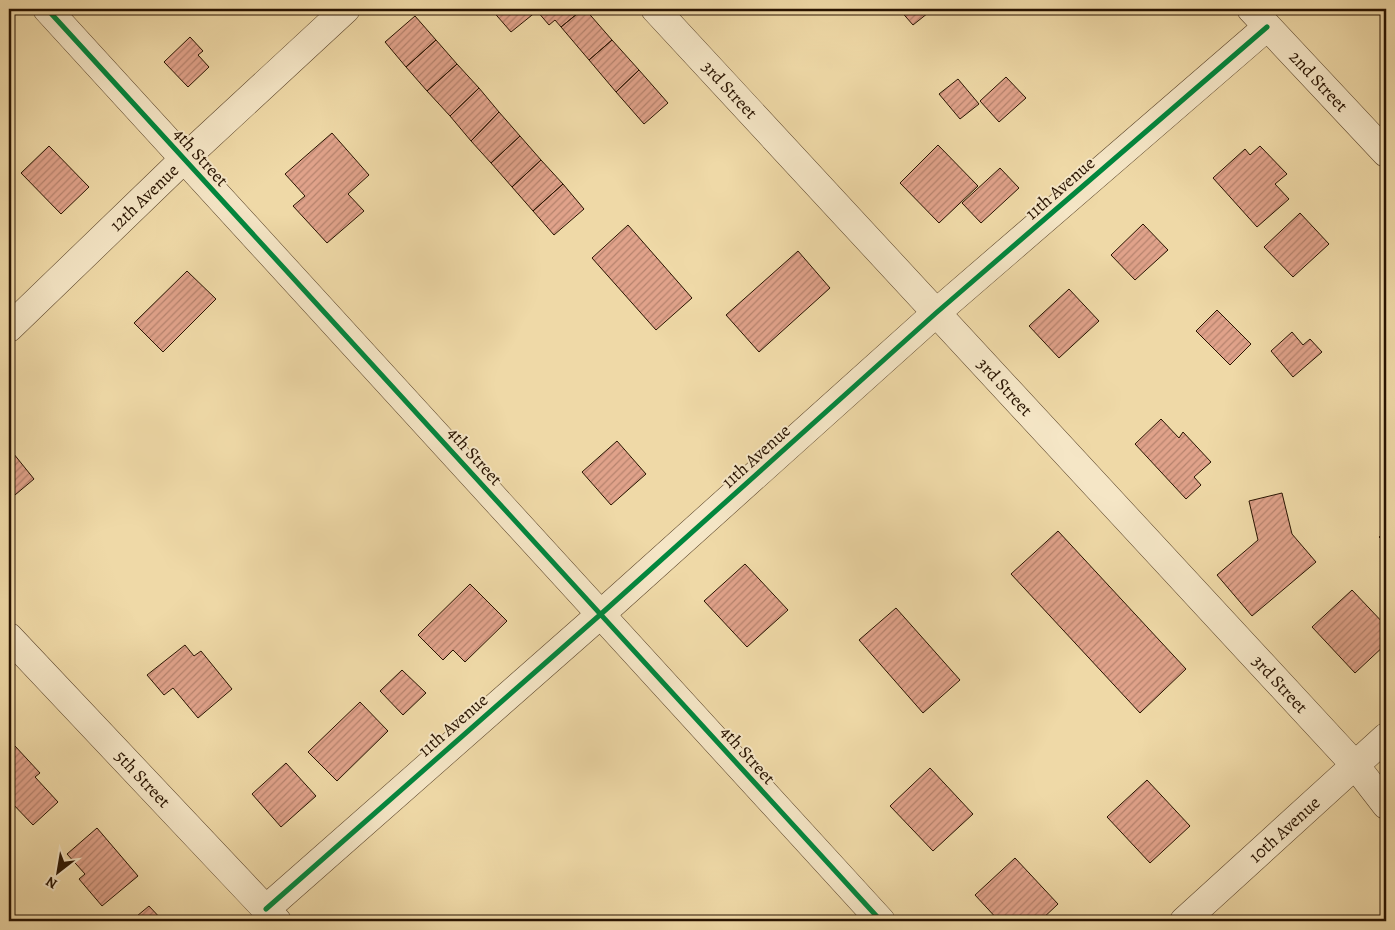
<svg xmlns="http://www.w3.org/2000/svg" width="1395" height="930" font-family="Alegreya,serif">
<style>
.building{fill:url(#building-hatch);stroke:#281300}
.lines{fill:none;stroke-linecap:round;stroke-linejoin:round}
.minor-casing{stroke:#5a442a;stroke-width:29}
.minor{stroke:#f5e6c6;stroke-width:28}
.cycleway-casing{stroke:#f5e6c6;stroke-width:8}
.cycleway{stroke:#00873e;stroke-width:5}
.labels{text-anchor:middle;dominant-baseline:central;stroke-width:4;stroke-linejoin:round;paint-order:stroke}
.street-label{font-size:18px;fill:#281300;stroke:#f5e6c6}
</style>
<defs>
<pattern id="building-hatch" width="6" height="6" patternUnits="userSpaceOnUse" patternTransform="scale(1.25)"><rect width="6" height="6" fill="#e0a28a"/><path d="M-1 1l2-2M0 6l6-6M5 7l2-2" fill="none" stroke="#b6836e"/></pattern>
</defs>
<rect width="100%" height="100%" fill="#efd9a7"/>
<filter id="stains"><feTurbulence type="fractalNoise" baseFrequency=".004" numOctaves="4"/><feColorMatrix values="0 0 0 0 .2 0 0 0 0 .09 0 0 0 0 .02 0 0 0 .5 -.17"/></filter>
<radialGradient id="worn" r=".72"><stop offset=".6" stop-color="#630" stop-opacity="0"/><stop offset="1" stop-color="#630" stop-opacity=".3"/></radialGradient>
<!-- building -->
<path class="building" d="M491,9H583L561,27L555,20L549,25L537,11L511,32Z
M583,9H585L612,40L589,60L561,27Z
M899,9H933L913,25Z
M415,16L436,40L406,67L385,42Z
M190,37L203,51L198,55L209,67L188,87L164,62Z
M436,40L457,64L427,91L406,67Z
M612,40L639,70L616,92L589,60Z
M457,64L479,88L450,116L427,91Z
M639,70L668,103L644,124L616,92Z
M1006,77L1026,98L999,122L980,101Z
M958,79L979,104L960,119L939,94Z
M479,88L499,112L471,141L450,116Z
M499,112L520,136L491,163L471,141Z
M332,133L369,175L348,194L364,211L327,243L293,206L305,196L285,174Z
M520,136L541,160L512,187L491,163Z
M938,145L978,186L939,223L900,183Z
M49,146L89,187L61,214L21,173Z
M1260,146L1287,174L1275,184L1289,199L1257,227L1213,178L1245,149L1250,155Z
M541,160L563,184L533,211L512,187Z
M1000,168L1019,188L981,223L962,203Z
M563,184L584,209L554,235L533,211Z
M1300,213L1329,244L1293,277L1264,247Z
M1143,224L1168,250L1135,280L1111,255Z
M628,225L692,298L656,330L592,258Z
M798,251L830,288L759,352L726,315Z
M187,271L216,299L163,352L134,323Z
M1069,289L1099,321L1059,358L1029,326Z
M1217,310L1251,344L1230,365L1196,331Z
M1292,332L1303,345L1310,339L1322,352L1293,377L1271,351Z
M1161,419L1179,438L1183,432L1211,462L1194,477L1201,485L1186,499L1135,444Z
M617,441L646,474L611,505L582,472Z
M9,448L34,479L9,500Z
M1282,493L1292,534L1316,562L1252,616L1217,575L1258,540L1249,501Z
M1058,531L1186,669L1140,713L1011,574Z
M1386,531V544L1379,537Z
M745,564L788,610L747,647L704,601Z
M470,584L507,621L465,662L453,650L443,660L418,635Z
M1352,590L1386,626V644L1355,673L1312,627Z
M896,608L960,680L923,713L859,640Z
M185,645L194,656L201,651L232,689L198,718L173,688L164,695L147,675Z
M402,670L426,693L403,715L380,691Z
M360,702L388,731L337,781L308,752Z
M15,746L40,773L35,777L58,802L33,825L9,800V752Z
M286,763L316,796L281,827L252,794Z
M930,768L973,814L933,851L890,806Z
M1147,780L1190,826L1150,863L1107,817Z
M97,828L138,876L102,906L79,879L85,874L67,854Z
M1015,858L1058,904L1040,921H999L975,895Z
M149,906L163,921H131Z"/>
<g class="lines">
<defs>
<g id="minor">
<path d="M47,9L881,921"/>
<path id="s1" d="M655,9L1355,765L1386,805"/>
<path id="s2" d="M1251,9L1386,153"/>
<path id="s3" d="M9,328L184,159L346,9"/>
<path id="s4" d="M9,637L277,921"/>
<path d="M266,909L601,614L936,313L1267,27"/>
<path id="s5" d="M1184,921L1386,737"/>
</g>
</defs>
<!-- minor casing -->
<use href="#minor" class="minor-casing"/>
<!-- minor -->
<use href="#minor" class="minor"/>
<defs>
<path id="cycleway" d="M47,9L881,921
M266,909L601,614L936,313L1267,27"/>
</defs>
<!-- cycleway casing -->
<use href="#cycleway" class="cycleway-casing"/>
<!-- cycleway -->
<use href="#cycleway" class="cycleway"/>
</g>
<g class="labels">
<!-- street labels -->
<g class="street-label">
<text stroke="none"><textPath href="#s2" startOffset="99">2nd Street</textPath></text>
<text stroke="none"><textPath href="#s1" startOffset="110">3rd Street</textPath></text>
<text transform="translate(201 157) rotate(48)">4th Street</text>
<text transform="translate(1060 188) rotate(-41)">11th Avenue</text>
<text stroke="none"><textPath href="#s3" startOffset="188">12th Avenue</textPath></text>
<text stroke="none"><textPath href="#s1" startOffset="515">3rd Street</textPath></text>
<text transform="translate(475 456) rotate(48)">4th Street</text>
<text transform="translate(756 456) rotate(-42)">11th Avenue</text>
<text stroke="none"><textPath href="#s1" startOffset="920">3rd Street</textPath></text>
<text transform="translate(453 725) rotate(-41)">11th Avenue</text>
<text transform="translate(748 755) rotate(48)">4th Street</text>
<text stroke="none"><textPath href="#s4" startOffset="195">5th Street</textPath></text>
<text stroke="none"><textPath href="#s5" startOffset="136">10th Avenue</textPath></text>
</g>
</g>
<!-- margin -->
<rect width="1395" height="930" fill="none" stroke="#efd9a7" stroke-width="30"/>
<rect x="10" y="10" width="1375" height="910" fill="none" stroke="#281300" stroke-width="2.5"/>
<rect x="15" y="15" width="1365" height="900" fill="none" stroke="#281300"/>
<!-- north arrow -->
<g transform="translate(58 872) rotate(211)" stroke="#f5e6c6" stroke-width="4" paint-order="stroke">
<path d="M0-4L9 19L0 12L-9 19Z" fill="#281300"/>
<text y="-8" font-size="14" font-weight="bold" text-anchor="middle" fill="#281300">N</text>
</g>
<rect width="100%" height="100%" filter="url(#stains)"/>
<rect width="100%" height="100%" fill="url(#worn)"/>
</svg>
